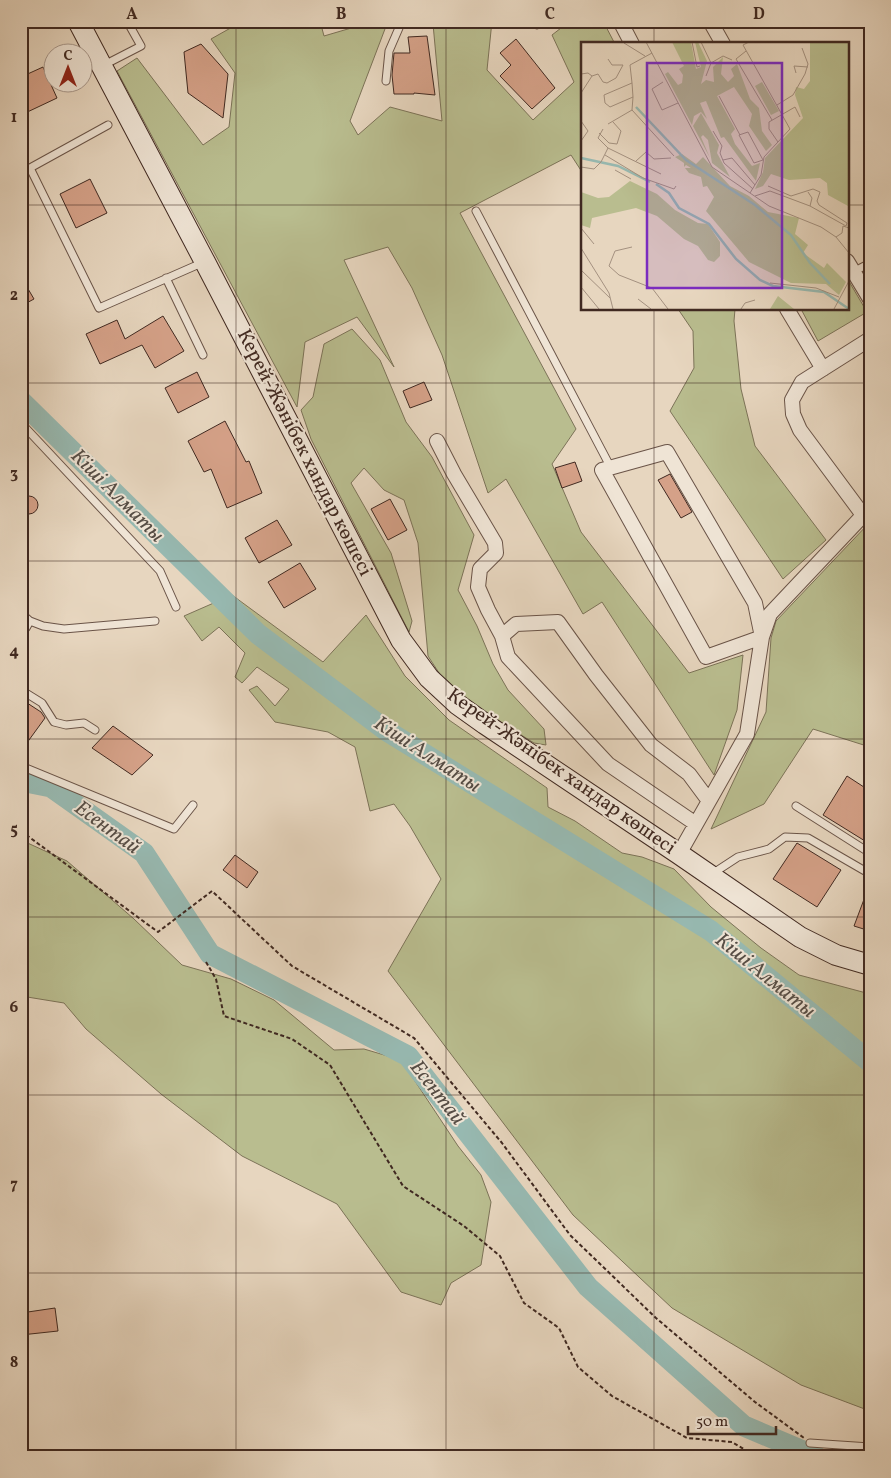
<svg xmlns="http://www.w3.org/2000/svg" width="891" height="1478" font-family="Vollkorn,serif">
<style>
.green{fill:#b9bd8f;stroke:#7c7358}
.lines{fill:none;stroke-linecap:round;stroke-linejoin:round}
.river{stroke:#97b9b1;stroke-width:21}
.building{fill:#d5a188;stroke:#402921}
.lane-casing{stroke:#6a5448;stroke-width:9}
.street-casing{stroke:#6a5448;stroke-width:16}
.secondary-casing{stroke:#402921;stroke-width:22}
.path{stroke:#402921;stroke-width:2;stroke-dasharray:4 2.5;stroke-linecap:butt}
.lane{stroke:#efe4d5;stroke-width:7}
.street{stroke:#efe4d5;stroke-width:14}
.secondary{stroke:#efe4d5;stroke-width:20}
.grid{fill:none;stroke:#402921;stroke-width:1;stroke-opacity:0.55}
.labels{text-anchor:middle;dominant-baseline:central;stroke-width:4;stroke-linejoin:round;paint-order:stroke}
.street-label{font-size:20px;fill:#402921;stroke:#efe4d5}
.water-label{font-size:21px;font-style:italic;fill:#564d45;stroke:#efe4d5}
.inset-river{fill:none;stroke:#97b9b1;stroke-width:2.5}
.inset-road{fill:none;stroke:#a49180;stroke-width:1}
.view{fill:#7b2cbf;fill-opacity:0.15;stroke:#7b2cbf;stroke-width:2.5}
.inset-edge{fill:none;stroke:#402921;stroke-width:2.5}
.neatline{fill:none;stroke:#402921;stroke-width:2}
.grid-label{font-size:16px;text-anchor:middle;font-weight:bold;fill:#402921}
</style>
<rect width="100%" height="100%" fill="#e7d6bf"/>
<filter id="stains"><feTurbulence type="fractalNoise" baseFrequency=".004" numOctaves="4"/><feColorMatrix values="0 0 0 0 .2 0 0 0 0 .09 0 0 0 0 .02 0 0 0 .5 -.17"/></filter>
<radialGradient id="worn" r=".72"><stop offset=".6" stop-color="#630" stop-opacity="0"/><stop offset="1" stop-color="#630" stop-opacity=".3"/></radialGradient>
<!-- green -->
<path class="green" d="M243,21H320L324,36L358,26V21H388L350,121L358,135L390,107L442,121L433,24L436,21H492L487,70L533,120L574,82L552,35L570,21H603L615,44H582V172L571,155L460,213L576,429L552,464L581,532L689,673L743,655L737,710L714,775L602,602L583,614L506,479L488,493L442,355L412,288L388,247L344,260L394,367L357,317L305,342L297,407L117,71L137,58L203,145L229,127L235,73L211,39Z
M847,278L867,312L818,341L801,309H847Z
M678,309H735L734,321L741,389L755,446L826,540L783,579L670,411L694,368L693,331Z
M352,329L380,360L406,422L432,457L474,535L458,590L477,626L493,664L508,690L544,729L546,745L534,743L475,706L443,679L428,656L418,543L404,500L384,490L364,468L351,483L391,553L412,621L409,632L311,439L301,410L313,397L324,344Z
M870,522V747L813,729L764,804L711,829L766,712L771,638L776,621Z
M232,595L323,662L366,615L405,676L449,720L547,788L548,807L575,821L622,853L642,857L674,869L711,907L761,948L799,975L870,994V1411L801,1385L672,1308L573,1215L388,971L441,879L410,826L394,804L370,811L355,747L328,732L275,722L249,690L257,686L275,706L289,689L257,667L242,683L235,677L245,653L219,627L202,641L184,616Z
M21,840L67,861L134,919L182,965L231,979L274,1000L334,1050L364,1049L401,1060L458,1146L481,1175L491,1202L481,1265L451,1283L441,1305L401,1292L337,1204L242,1156L161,1094L86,1029L64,1003L21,996Z"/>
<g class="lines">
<!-- river -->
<path class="river" d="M21,401L258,634L387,731L711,931L870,1062
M21,781L51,787L144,853L210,954L408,1056L588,1287L744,1426L817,1457"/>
</g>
<!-- building -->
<path class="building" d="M427,36L435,95L414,93V94H394L392,75L394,53H410L408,37Z
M516,39L555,88L532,109L500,76L511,65L500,53Z
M201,44L228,74L223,118L188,93L184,52Z
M43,67L57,98L21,115V77Z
M90,179L107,213L76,228L60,194Z
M21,277L34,299L21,306Z
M163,316L184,351L155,368L142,345L100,364L86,334L117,320L125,339Z
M197,372L209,397L178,413L165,388Z
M424,382L432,400L410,408L403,391Z
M225,421L246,462L249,461L262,493L227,508L211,469L204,472L188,441Z
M575,462L582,481L562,488L555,468Z
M670,474L692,512L681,518L658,480Z
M20 505a9 9 0 1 1 18 0a9 9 0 1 1-18 0Z
M390,499L407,530L388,540L371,509Z
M277,520L292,545L259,563L245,538Z
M300,563L316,589L284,608L268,582Z
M21,699L41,712L45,718L21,751Z
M113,726L153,755L132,775L92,748Z
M847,776L870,791V833L865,841L823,815Z
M797,843L841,870L817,907L773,879Z
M235,855L258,872L247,888L223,870Z
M869,886H870V931L854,926Z
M55,1308L58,1331L21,1335V1313Z"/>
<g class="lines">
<defs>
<path id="lane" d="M326,21H329
M536,21L537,25
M104,65L141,46L127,21
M386,81L389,51L402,21
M108,125L30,168L99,308L204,262
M476,211L611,468
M853,272L870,263
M166,278L203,355
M21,423L160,571L176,607
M21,613L30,621L43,626L64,629L155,621
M21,632L26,628L30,621
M21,690L42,703L54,722L66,725L84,723L95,730
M21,766L174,829L193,805
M796,806L870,853
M712,874L738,857L769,849L785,837L808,838L865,871L870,873
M810,1443L870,1447"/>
<path id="street" d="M620,21L632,44
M710,21L723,44
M847,261L870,299
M787,309L823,369
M437,441L454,474L495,543L496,553L480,569L478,587L488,610L502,636L508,657L608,764L696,824
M667,452L755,603L762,637L706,657L602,470Z
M863,515L800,430L793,414L792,400L802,382L870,339
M502,636L516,624L558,622L596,675L651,745L689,774L709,801
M679,854L747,734L762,637L770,614L870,508"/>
<path id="secondary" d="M78,21L205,262L401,640L429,678L457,704L485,724L679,854L800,937L836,955L870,965"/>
</defs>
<!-- lane casing -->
<use href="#lane" class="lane-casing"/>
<!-- street casing -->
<use href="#street" class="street-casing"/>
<!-- secondary casing -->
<use href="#secondary" class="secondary-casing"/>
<!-- path -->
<path class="path" d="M21,831L158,932L212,891L292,966L414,1038L502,1143L570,1235L656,1318L755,1402L804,1438
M206,962L216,979L224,1016L292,1039L330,1065L403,1186L464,1226L500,1256L524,1303L559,1328L578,1367L612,1396L687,1438L732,1442L757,1457
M804,1457L807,1451"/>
<!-- lane -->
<use href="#lane" class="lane"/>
<!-- street -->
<use href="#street" class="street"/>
<!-- secondary -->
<use href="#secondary" class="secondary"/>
</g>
<!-- grid -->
<path class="grid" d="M236,21V1457M446,21V1457M654,21V44M21,205H582M847,205H870M654,309V1457M21,383H870M21,561H870M21,739H870M21,917H870M21,1095H870M21,1273H870"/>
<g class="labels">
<!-- street labels -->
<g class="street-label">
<text transform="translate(304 453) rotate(63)">Керей-Жәнібек хандар көшесі</text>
<text transform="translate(561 772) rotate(35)">Керей-Жәнібек хандар көшесі</text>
</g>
<!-- water labels -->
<g class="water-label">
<text transform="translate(117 496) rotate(45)">Кіші Алматы</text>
<text transform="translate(427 755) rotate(33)">Кіші Алматы</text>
<text transform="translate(107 828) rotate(36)">Есентай</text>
<text transform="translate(765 976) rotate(39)">Кіші Алматы</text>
<text transform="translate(437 1093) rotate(52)">Есентай</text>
</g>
</g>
<!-- overview -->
<g transform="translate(581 42)">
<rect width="268" height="268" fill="#e7d6bf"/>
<path d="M91,0H110L115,27L120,25L114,0H117L126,19L120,42L125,38L133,40L132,25L142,15L140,32L147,40L153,34L150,27L156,22L169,57L178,66L181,89L191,103L185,109L168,84L171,72L153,45L136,54L154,87L150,92L154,102L171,124L179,121L175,139L143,95L140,96L125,59L119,61L126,77L120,70L113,74L111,83L84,32L87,30L97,43L101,41L102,33L98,27L103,24ZM229,0H267V164L247,153L246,141L239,136L208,138L190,132L182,144L174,147L182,130L184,116L222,76L214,53L215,45L223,47L229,39ZM181,40L198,69L190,73L174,44ZM120,71L138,103L136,111L149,135L131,121L127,98L122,93L120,95L129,116L112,84ZM101,112L115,122L122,115L149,144L168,154L187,170L218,176L214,192L227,203L222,211L243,226L246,221L265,240L258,253L245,242L210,241L168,220L125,169L133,155L126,144L122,145L120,135L108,131L104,126H110L105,123L103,125V121L94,115ZM49,139L76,152L94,168L117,181L127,182L139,200V214L133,220L127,218L117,204L103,197L76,174L55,166L11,176L9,186L0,183V150L17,156L28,155ZM197,254L213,267H189Z" fill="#b9bd8f"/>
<path class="inset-river" d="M55,65L105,118L174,163L210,193L229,221L249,242M0,116L37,124L69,140M75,142L88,151L98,166L128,182L155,217L179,238L192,244L243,250L268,267"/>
<path class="inset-road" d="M45,0L43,1L64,14M65,0L131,125L188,164L240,185L255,195L268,211M111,0L116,25L119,24M120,0L130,21L125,34M168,0L162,3L209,87L183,115L180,133L169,151M165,9L155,17L191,78M27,17L31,23H42M130,21L142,14L151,18M215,31L213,24L227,25M0,32L7,31L11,34L17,32L22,40L26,41L35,36L42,23M82,40L71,47L81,68L97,61M51,41L52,55L29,65L24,61L23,53L51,41L49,23L71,11M0,51L11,34M138,54L159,93M52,55L51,68L93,114M196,63L212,53L224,32L227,22L221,6M0,79L7,89L0,99M27,82L51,68M132,89L141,104L139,111L143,121L172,147M167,90L182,118L173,121L158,93ZM18,91L28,101L36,102L40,89L32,80M197,100L188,87V80L214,65L219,75M27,106L80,132M24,113L62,136L93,147L95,144M142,118L151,116L174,143M55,119L65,110L73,117L90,116M0,125L13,127L20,120L27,106L17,96L22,87M34,128L50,137M227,150L231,156L229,164M174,154L189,149L229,164L265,184L266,181L238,163L236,159L239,150L232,147L210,154L187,144M0,186L13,202M255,195L261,191L262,184L268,186M51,205L34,209L28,224L38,233L71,246L87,267M0,206L28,251L32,267M0,228L29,256M189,241L235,246L258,255M0,245L18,267M57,257L70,267M160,267L164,261L174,258M253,267L268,239"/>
<path class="view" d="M66,21H201V246H66Z"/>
<rect width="268" height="268" class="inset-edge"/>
</g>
<!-- margin -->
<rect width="891" height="1478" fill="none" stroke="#e7d6bf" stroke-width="55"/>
<!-- north arrow -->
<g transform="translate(68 68)"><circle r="24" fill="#efe4d5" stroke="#a9998d"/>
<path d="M0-4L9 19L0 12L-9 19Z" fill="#8f2418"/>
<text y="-8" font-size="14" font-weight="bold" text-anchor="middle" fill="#402921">С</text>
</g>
<!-- scale -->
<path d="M688 1426v8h88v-8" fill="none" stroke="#402921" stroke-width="2.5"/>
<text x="696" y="1426" font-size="15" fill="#402921" stroke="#efe4d5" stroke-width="4" paint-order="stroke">50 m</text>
<rect x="28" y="28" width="836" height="1422" class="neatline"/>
<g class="grid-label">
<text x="132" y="19">A</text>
<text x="341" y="19">B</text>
<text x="550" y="19">C</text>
<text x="759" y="19">D</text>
<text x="14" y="122">1</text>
<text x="14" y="300">2</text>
<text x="14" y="478">3</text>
<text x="14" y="656">4</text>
<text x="14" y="834">5</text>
<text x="14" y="1012">6</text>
<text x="14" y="1189">7</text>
<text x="14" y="1367">8</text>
</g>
<rect width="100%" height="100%" filter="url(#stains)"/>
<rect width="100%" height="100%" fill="url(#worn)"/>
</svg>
